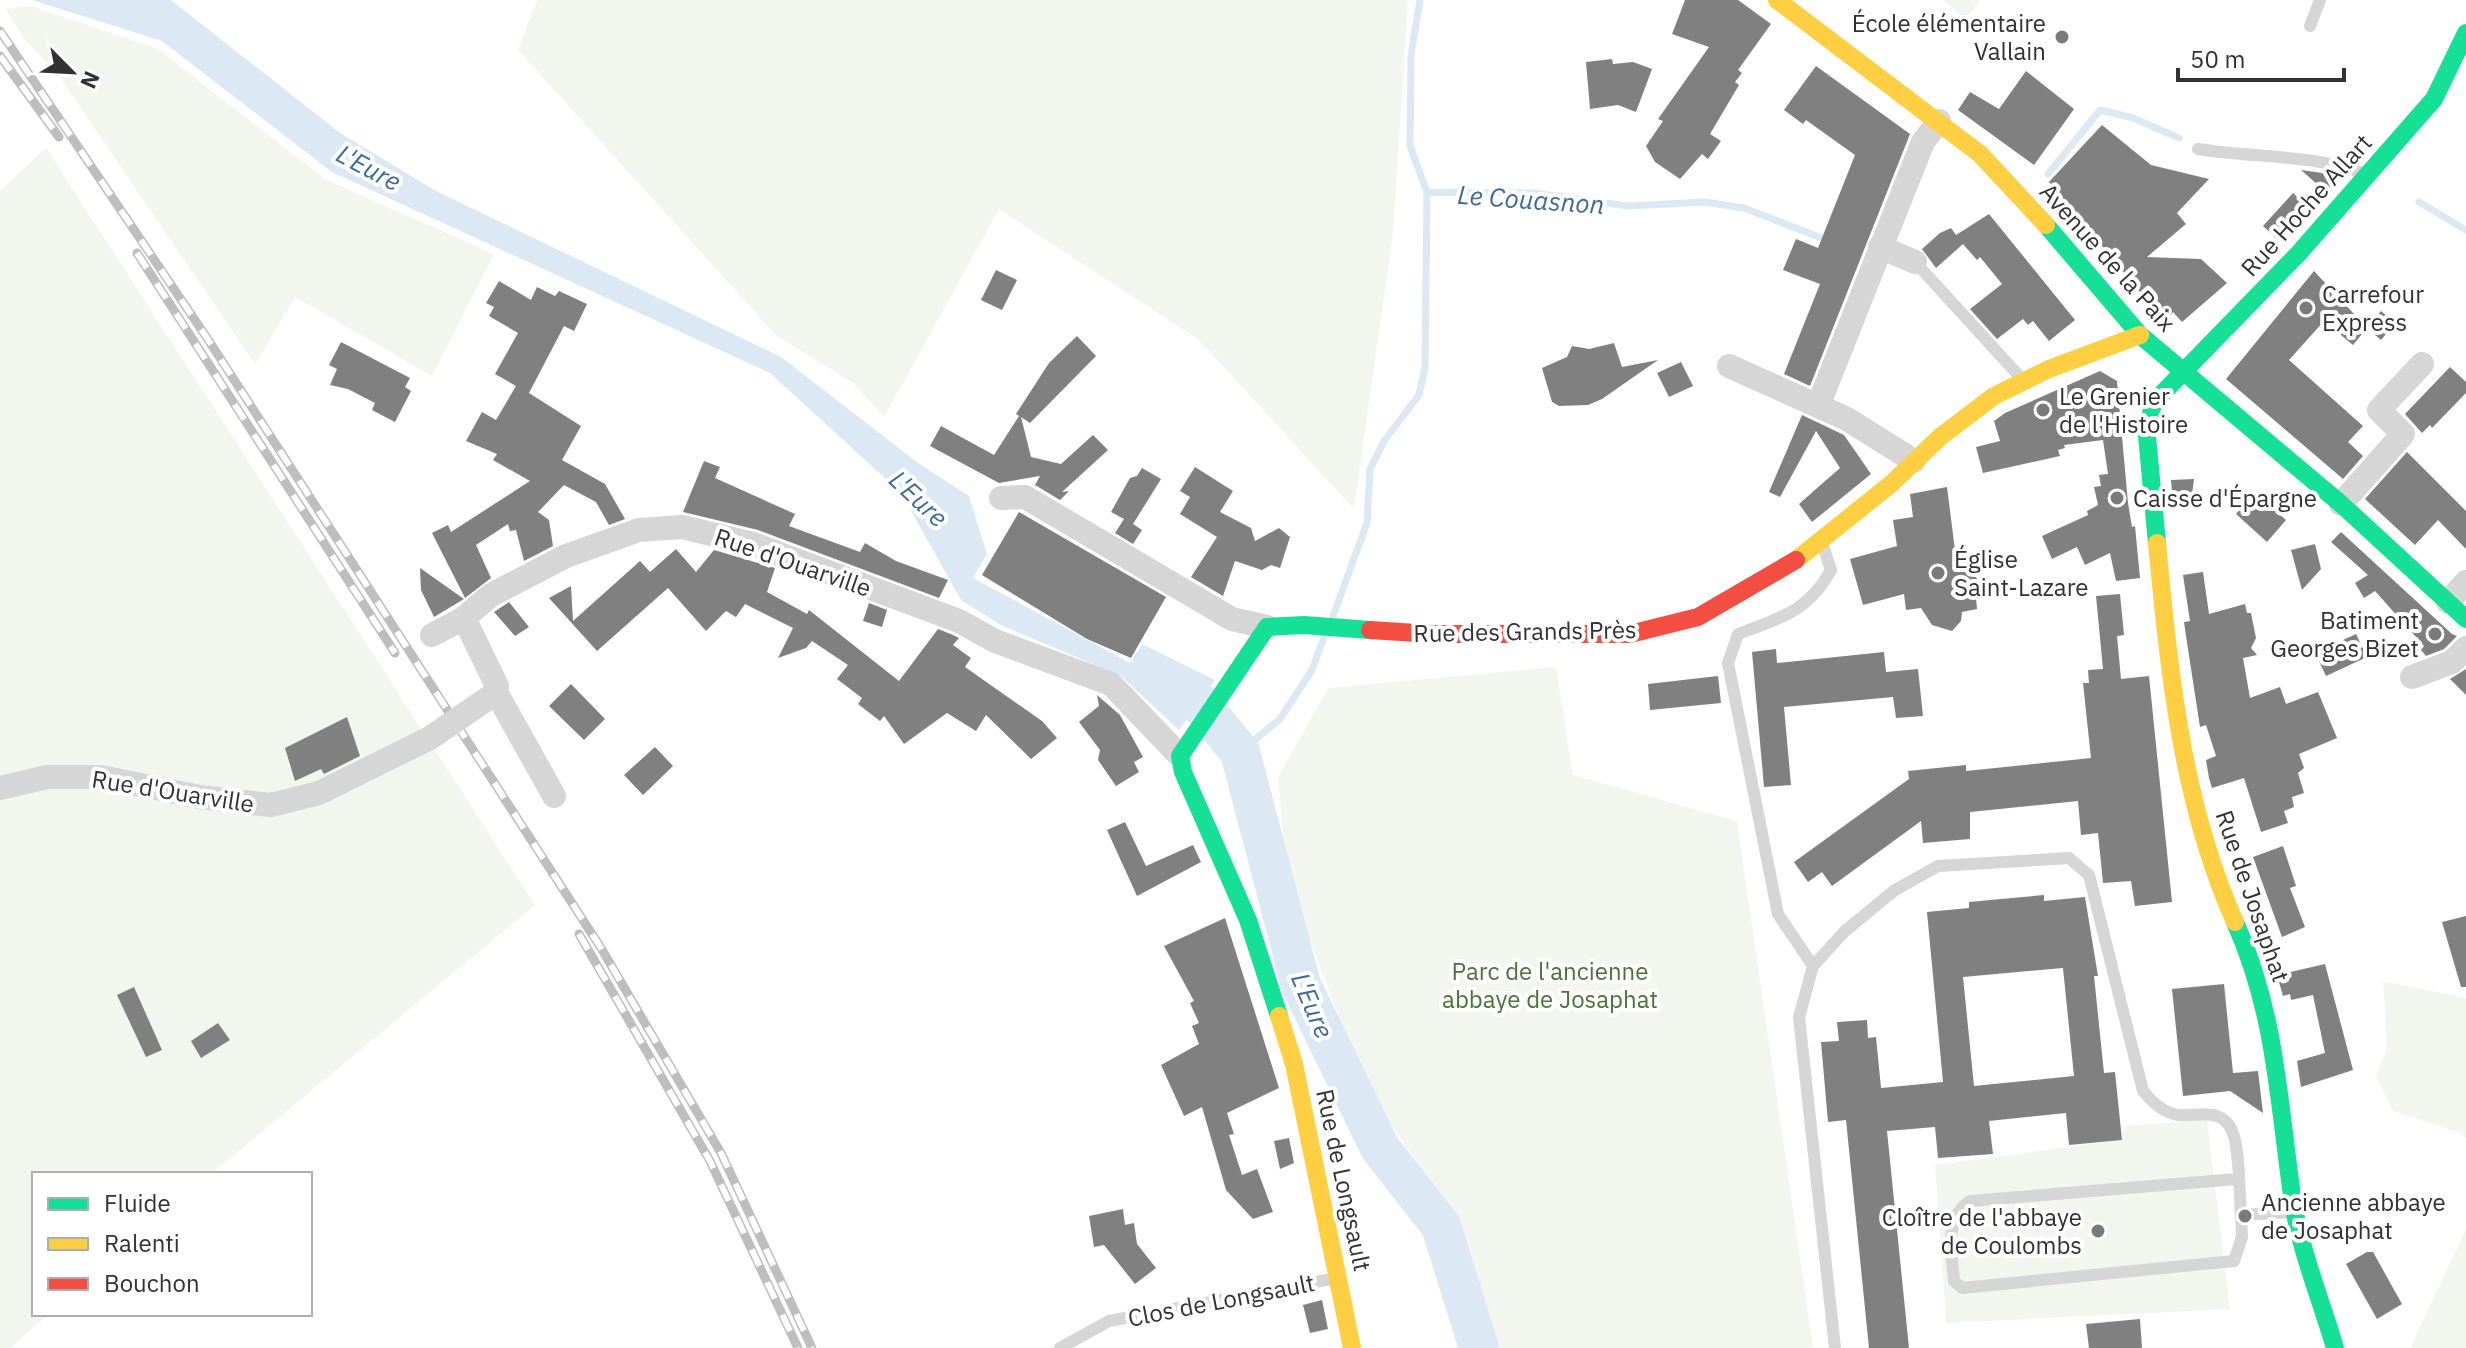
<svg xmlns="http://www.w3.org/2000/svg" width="2466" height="1348" font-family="'IBM Plex Sans',sans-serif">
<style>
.green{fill:#f2f6ee}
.water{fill:#dce8f3}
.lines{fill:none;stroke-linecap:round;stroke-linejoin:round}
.stream{stroke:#dce8f3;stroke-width:7}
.river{stroke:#dce8f3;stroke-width:40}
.building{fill:#808080;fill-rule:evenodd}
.lane{stroke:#d6d6d6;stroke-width:12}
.street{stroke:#d6d6d6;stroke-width:24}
.fast{stroke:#16e098;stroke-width:18}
.slow{stroke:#ffcf43;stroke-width:18}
.jam{stroke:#f24e42;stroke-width:18}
.rail-casing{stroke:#bebebe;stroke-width:9}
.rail{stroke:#fff;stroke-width:6;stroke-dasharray:18;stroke-linecap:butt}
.street-bridge{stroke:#d6d6d6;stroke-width:24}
.poi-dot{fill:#7a7a7a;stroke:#fff;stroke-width:3}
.labels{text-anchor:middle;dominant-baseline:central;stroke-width:8;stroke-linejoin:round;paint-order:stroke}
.poi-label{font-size:24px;fill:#323232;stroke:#fff;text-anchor:start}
.street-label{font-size:24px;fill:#323232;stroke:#fff}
.park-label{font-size:24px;fill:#50703d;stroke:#fff}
.water-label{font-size:26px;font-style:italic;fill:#3c6b98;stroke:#fff}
</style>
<rect width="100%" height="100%" fill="#fff"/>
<!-- green -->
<path class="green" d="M537,0H1408L1393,234L1354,509L1199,340L999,209L884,417L853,383L776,335L518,50Z
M1943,0H1981L1965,19Z
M30,6L158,49L326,180L494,254L432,376L295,297L255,364L57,73L26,41L5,9Z
M46,148L535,905L211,1174H34V1314H49L10,1348H0V191Z
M1556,667L1573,775L1737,821L1813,1348H1491L1449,1210L1365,1086L1287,879L1278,777L1328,688Z
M2383,981L2466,998V1139L2461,1133L2393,1111L2376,1075L2387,1049Z
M2207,1120L2230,1309L1946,1323L1935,1165L2121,1140L2126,1126Z
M2466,1229V1348H2412L2411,1346Z"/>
<!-- water -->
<path class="water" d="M32,0H171L340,133L436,191L781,357L918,463L969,496L987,554L973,578L1130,663L1142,644L1215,680L1179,730L1121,676L1001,625L961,600L901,493L770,373L332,172L162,41Z"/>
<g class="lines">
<!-- stream -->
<path class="stream" d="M2048,174L2100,110L2133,118L2179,138
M1427,192L1534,193L1628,206L1705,202L1744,208L1824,239
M2419,202L2466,230
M1333,616L1367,523L1370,469L1384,441L1419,395L1425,368L1427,192L1410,146L1411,55L1420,0
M1240,752L1280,719L1312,670L1325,635"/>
<!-- river -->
<path class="river" d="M1181,694L1198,701L1240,752L1301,985L1380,1148L1441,1226L1479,1348"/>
</g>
<!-- building -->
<path class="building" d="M1685,0H1738L1771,24L1738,70L1742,73L1735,82L1739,85L1710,134L1721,141L1708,159L1702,154L1680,179L1655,162L1646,146L1663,121L1658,119L1709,47L1672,34Z
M1612,59L1613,64L1633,62L1652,69L1636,112L1618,105L1590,109L1586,62Z
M1816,66L1910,134L1810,386L1784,374L1820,284L1783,270L1796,239L1818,248L1855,155L1806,120L1803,124L1784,110Z
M2026,71L2074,109L2034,165L1958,110L1970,92L1999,109Z
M2102,125L2151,165L2209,179L2177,213L2186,224L2147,257L2201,259L2227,283L2182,322L2173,312L2164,321L2049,182Z
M2301,170L2336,175H2340L2326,192Z
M2293,193L2306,205L2276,238L2263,226Z
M1989,214L2075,320L2049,341L2033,321L2028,325L2023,319L1997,339L1970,309L2002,284L1980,257L1977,260L1963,244L1936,268L1922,249L1940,233L1951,228L1956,235Z
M996,270L1017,280L1002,310L981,300Z
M2314,271L2367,328L2381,311L2395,323L2381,340L2367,328L2353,345L2324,321L2289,360L2363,426L2348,442L2363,456L2343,479L2226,379Z
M499,281L531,300L537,287L555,296L559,291L587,304L574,331L564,326L529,393L581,426L562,460L605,484L625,519L609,525L596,502L564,485L538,512L549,520L553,546L524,561L516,530L510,531L508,524L476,545L491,578L465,598L432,533L448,525L451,532L530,481L493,460L497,454L466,441L482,412L496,420L516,386L495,374L518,333L489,316L494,307L486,303Z
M1077,336L1096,356L1030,423L1021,417L1031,457L1061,464L1093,435L1108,450L1062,492L1069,491L1060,500L1035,485L1040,476L999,483L930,446L941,426L994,455L1019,416L1016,414L1049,363Z
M341,342L410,378L405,387L411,391L395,422L372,410L375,403L348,389L330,385L337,369L329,365Z
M1614,343L1622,367L1658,360L1602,399L1588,405L1559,406L1552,402L1542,368L1567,357L1572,346L1589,349Z
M1681,362L1693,386L1669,397L1657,373Z
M2450,367L2466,382V393L2432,428L2430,425L2422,433L2405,414Z
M2100,371L2117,381L2128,503L2132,527L2135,526L2140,578L2116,581L2110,553L2085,565L2077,547L2052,559L2042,536L2088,515L2087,511L2098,505L2094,487L2101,486L2099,475L2108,474L2103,440L2064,445L2065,448L2058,450L2060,456L1983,473L1976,447L2000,441L1994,421L2005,413Z
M1802,415L1844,435L1871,474L1812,522L1799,504L1840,468L1816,431L1780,497L1769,492Z
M2407,452L2466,511V549L2438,520L2415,545L2365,499Z
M704,461L720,467L715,478L795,514L789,526L860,552L865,543L896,561L948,580L939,598L758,530L683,512Z
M1195,467L1233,491L1220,512L1251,528L1255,541L1279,528L1290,537L1280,568L1271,565L1262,570L1235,561L1223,596L1191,577L1217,537L1180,514L1190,497L1180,491Z
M1142,468L1161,479L1133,524L1142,530L1133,544L1115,533L1124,519L1111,512L1130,478L1137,476Z
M2194,479L2191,503L2173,504L2171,480Z
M1947,487L1956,558L1973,556L1978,588H1975L1977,609L1962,612L1961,621L1952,631L1932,625L1921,608L1906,610L1904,594L1863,605L1850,559L1897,546L1893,520L1913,517L1910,494Z
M2254,493L2286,520L2267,542L2236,514Z
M1019,512L1166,597L1131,658L1087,639L982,575Z
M2341,532L2452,634L2457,636L2444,649L2426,656L2421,650L2424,646L2375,591L2364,598L2355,583L2368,575L2331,542Z
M2315,544L2321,569L2302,590L2291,550Z
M676,549L696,572L714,550L775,568L767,592L807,614L809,610L899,681L938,629L953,635L959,638L953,645L971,658L965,667L1042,721L1057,738L1031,759L986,715L976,731L947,713L904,744L884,716L880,721L858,704L862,698L837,679L848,665L812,641L806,648L778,658L793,628L745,604L736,617L726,611L706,631L668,588L597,651L549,598L571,586L573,621L640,561L650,572Z
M420,568L464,599L434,617L421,590Z
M2203,572L2209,614L2245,604L2247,613H2251L2256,638L2251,648L2257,655L2243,658L2250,698L2280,687L2286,704L2318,692L2337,738L2299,754L2304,768L2298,773L2304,793L2292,797L2294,807L2284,811L2288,823L2261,832L2244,778L2212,788L2209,778L2206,760L2216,756L2206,725L2200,727L2186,636L2184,622L2190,621L2183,575Z
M2120,594L2124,635L2117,636L2121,679L2149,676L2172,902L2135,906L2131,881L2103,883L2098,833L2081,835L2078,801L1970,812V839L1923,843L1921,821L1832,886L1822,872L1808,882L1794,862L1909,779L1908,771L1966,765V771L2091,758L2083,683H2089L2088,670L2103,669L2096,596Z
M509,602L529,627L515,636L494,612Z
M869,603L887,610L882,627L863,621Z
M2356,634L2367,657L2326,676L2315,653Z
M1776,649L1777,663L1884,652L1886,672L1918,669L1923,716L1896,718L1893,697L1784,707L1791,785L1764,787L1752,652Z
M2466,669V695L2450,679Z
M1718,676L1721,703L1650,710L1648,684Z
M571,684L605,719L584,740L549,706Z
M1097,695L1120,715L1143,757L1134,762L1139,772L1116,786L1098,760L1100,750L1079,722L1099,706Z
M347,717L360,756L324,774L321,769L295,781L285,748Z
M655,747L673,766L643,795L624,775Z
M1125,822L1146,866L1193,845L1201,862L1137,896L1107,830Z
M2283,846L2296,886L2290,888L2305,927L2282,937L2253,857Z
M2044,895V901L2085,897L2098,976H2094L2104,1073L2115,1072L2122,1140L2069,1145L2066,1113L1989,1121L1993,1154L1938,1158L1935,1127L1887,1131L1909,1348H1869L1846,1120L1828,1122L1821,1042L1839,1041L1837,1022L1867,1020L1868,1038L1876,1037L1881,1088L1943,1082L1927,912L1969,908V902ZM2063,968L2074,1076L1974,1086L1963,977Z
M2466,916V987H2461L2442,922Z
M1225,918L1279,1088L1227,1113L1234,1134L1229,1135L1242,1175L1257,1169L1273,1212L1253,1219L1226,1190L1202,1107L1184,1116L1161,1065L1199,1044L1192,1026L1199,1023L1190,1003L1194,1001L1164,946Z
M2325,964L2353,1070L2301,1087L2297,1061L2325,1053L2313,995L2291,1000L2290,994L2283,996L2277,975Z
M2224,984L2233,1073L2258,1071L2263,1113L2230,1091L2183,1096L2172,989Z
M134,987L162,1050L146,1057L117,995Z
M218,1023L230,1040L201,1058L191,1041Z
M1289,1138L1294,1163L1280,1169L1274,1141Z
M1123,1209L1125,1225L1134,1223L1137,1244L1156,1268L1135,1284L1104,1245L1094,1247L1089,1216Z
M2367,1252H2373L2402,1304L2377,1319L2346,1264Z
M1322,1300L1328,1329L1310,1333L1303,1305Z
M2140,1319L2142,1348H2089L2086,1324Z"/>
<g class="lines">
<!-- lane -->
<path class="lane" d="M2310,26L2320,0
M2198,149C2253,158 2311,154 2363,173
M1915,262L2021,378
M1822,543L1831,570C1808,612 1780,618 1738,634L1728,663L1778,914L1813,966L1799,1017L1835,1348
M1813,966L1845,931L1895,890L1938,866L2069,858L2089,875L2143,1091C2152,1102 2164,1113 2178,1115C2199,1117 2223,1106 2233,1133C2240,1153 2239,1192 2241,1215L2292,1212
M2237,1179L1970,1201C1943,1219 1952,1253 1954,1281L1962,1288L2234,1261L2242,1237L2241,1215
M1060,1348L1109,1321L1337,1278"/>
<!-- street -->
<path class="street" d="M1880,247L1915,262
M1729,366L1847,419L1914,461
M1818,406L1923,142L1939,121
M1001,498L1025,497L1232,619L1267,627
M2341,504L2403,434L2379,410L2422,364
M2448,602L2466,582
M432,635L464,618
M2412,677L2452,662L2466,648
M496,692L554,796
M484,701L496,692L497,686L464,618L491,595L566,556L639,530L682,527L753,544L959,621L995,641L1111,684L1180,756
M0,788L47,777H101L200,797L271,805L319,793L430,738"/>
<!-- fast -->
<path class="fast" d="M2046,225L2140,335L2341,504L2466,619
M2157,543L2147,436L2153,403L2299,253L2434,99L2466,33
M2235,922C2276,1014 2278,1098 2292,1195C2298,1244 2321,1300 2335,1348
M1279,1016L1248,920L1183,772L1180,756L1267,627L1304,625L1370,630"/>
<!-- slow -->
<path class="slow" d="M1777,0L1980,154L2046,225
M2157,543C2169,671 2182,804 2235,922
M1796,560L1891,484L1940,437L1994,396L2049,369L2140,335
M1279,1016L1294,1064L1352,1348"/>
<!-- jam -->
<path class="jam" d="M1370,630L1432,634H1630L1698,617L1796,560"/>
<defs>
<path id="rail" d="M0,31L209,341L601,948L721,1153L812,1348
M0,56L59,137
M137,253L395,653
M579,934L710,1161L798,1348"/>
</defs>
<!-- rail casing -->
<use href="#rail" class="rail-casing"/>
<!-- rail -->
<use href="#rail" class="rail"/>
<!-- street-bridge -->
<path class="street-bridge" d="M430,738L484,701"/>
</g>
<!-- markers -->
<g class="poi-dot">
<circle cx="2062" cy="37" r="8"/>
<circle cx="2306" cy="308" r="8"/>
<circle cx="2043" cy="410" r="8"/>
<circle cx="2117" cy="498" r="8"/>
<circle cx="1938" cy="573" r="8"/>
<circle cx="2435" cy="634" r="8"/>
<circle cx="2245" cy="1216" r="8"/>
<circle cx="2098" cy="1231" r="8"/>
</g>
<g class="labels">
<!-- poi labels -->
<g class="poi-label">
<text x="2046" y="23" text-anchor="end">École élémentaire<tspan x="2046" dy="28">Vallain</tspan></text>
<text x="2322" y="294">Carrefour<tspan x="2322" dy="28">Express</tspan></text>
<text x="2059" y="396">Le Grenier<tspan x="2059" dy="28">de l'Histoire</tspan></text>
<text x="2133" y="498">Caisse d'Épargne</text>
<text x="1954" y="559">Église<tspan x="1954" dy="28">Saint-Lazare</tspan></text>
<text x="2419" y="620" text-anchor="end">Batiment<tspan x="2419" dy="28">Georges Bizet</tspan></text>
<text x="2261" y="1202">Ancienne abbaye<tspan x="2261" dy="28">de Josaphat</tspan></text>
<text x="2082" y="1217" text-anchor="end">Cloître de l'abbaye<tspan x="2082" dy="28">de Coulombs</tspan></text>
</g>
<!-- street labels -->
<g class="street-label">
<text transform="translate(2306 205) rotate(-48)">Rue Hoche Allart</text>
<text transform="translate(2108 257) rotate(48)">Avenue de la Paix</text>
<text transform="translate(793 562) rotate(19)">Rue d'Ouarville</text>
<text transform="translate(1525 631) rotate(-1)">Rue des Grands Près</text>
<text transform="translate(173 791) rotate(9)">Rue d'Ouarville</text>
<text transform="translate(2253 896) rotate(71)">Rue de Josaphat</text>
<text transform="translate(1344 1180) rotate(78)">Rue de Longsault</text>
<text transform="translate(1221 1300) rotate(-11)">Clos de Longsault</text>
</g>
<!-- park labels -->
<g class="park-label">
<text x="1550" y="971">Parc de l'ancienne<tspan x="1550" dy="28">abbaye de Josaphat</tspan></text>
</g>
<!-- water labels -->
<g class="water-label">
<text transform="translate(369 167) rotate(28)">L'Eure</text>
<text transform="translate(1531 199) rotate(4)">Le Couasnon</text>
<text transform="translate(919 498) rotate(43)">L'Eure</text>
<text transform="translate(1313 1005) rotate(67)">L'Eure</text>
</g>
</g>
<!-- legend -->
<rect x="32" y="1172" width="280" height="144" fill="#ffffff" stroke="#adadad" stroke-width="2"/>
<rect x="48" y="1198" width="40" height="12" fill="#16e098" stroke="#adadad" stroke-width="2"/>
<text x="104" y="1212" font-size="24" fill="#323232">Fluide</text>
<rect x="48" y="1238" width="40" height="12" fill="#ffcf43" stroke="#adadad" stroke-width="2"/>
<text x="104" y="1252" font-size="24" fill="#323232">Ralenti</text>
<rect x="48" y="1278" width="40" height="12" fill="#f24e42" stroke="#adadad" stroke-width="2"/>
<text x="104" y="1292" font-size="24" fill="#323232">Bouchon</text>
<!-- north arrow -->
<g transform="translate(72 72) rotate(114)" stroke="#ffffff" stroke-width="6" paint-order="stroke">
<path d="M0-6L14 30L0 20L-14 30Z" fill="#323232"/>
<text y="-12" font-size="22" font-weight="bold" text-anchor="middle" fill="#323232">N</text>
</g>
<!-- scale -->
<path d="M2178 68v12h166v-12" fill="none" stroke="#323232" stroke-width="4"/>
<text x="2190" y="68" font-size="24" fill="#323232" stroke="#ffffff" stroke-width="6" paint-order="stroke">50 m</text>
</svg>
